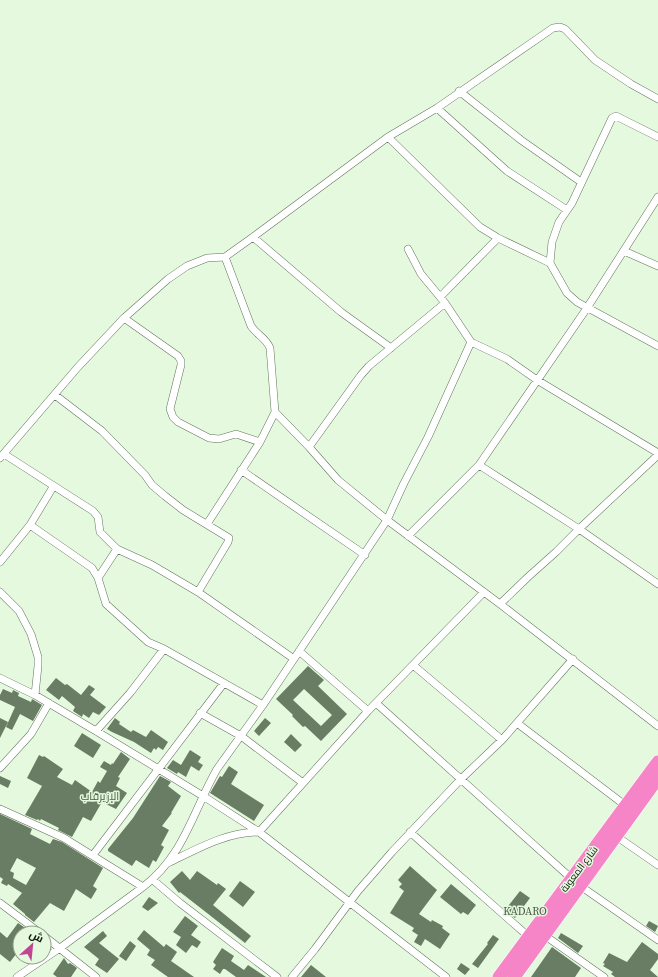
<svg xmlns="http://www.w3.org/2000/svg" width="658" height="977" font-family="'Source Serif 4',Cairo,serif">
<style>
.building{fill:#697c64;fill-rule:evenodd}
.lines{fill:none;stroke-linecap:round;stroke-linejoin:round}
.street-casing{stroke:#63755e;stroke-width:8}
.highway-casing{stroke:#fff;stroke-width:14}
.street{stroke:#fff;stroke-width:7}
.highway{stroke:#f685c8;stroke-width:13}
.labels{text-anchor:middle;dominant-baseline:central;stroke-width:3;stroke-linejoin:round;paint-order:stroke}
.street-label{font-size:10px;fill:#121910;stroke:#e4f9de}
.neighbourhood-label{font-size:11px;fill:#4b5d46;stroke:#e4f9de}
</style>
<rect width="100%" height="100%" fill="#e4f9de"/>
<!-- building -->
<path class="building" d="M308,666L324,680L318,686L347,714L321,741L305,726L303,727L292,716L293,715L276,699ZM304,689L332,715L321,726L293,700Z
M56,678L65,685L67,684L81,695L89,685L95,689L90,695L106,707L99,715L93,712L89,718L83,714L82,717L73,711L75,707L62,696L59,700L46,690Z
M3,689L12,693L13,690L19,693L18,696L31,702L32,699L42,705L33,721L20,714L12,730L6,727L15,707L0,700V695Z
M0,718L8,722L0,738Z
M115,718L120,722L119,724L131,732L133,730L146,737L151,730L168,742L163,750L158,747L156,750L154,748L151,753L134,742L112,732L107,729Z
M265,718L271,723L259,736L254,731Z
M82,733L101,745L93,758L74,746Z
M291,734L302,745L295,752L284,742Z
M190,750L201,757L198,762L203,765L199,771L191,766L186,777L178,772L177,774L167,768L173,760L181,765Z
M121,752L130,759L118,777L120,778L116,786L127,793L116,809L102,802L91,821L83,817L72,837L58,830L59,828L41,819L40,821L38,819L37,820L25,815L42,786L27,778L39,755L43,757L44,756L63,769L57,777L72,785L75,780L92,792L98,781L100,783L107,771L100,767L104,761L111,765L112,763L113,764Z
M229,766L238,772L231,784L264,805L254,821L210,793L220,776L222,777Z
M0,776L11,781L8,788L0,784Z
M160,776L171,782L168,786L181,796L171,813H172L162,826L169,830L161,845L164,847L156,862L153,860L149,868L136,860L132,866L108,851V849L133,818Z
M0,814L32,829L30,834L50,844L53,839L62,842L103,868L93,886L97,889L91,899L76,889L64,911L50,903L34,922L25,915V914L13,904L22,893L8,884L7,886L1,883L3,879L0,877ZM17,858L36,868L26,885L13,878L14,873L10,871Z
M410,866L437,890L419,914L431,922L432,920L443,926L442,928L450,934L440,949L425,939L421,946L414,942L418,935L412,931L414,928L390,913L404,891L399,887L402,884L398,880Z
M182,871L190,880L197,871L217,885L218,883L226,889L213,905L251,936L245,943L207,913L180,892L179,893L170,882Z
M240,881L255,892L243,907L229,896Z
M451,884L476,905L468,915L463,912L461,914L440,897Z
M520,891L530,898L515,918L505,910Z
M149,897L158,903L148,911L142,907Z
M185,916L198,926L191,935L201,942L197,948L192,945L186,953L176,945L181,937L173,932Z
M649,921L658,926L655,932L646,926Z
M18,923L28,930L26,933H20V949L10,962L0,954V932L7,938Z
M144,930L164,947L166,944L177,952L171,961L194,977H168L151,965L155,960L147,955L150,950L137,939Z
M103,931L107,936L99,943L119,959L107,973L95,965L99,959L84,947Z
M561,933L583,946L578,953L558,938Z
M493,935L499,939L478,968L472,964L488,944L487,943Z
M130,941L136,946L126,961L119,956Z
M642,942L658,954V959L650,970L658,977H615L611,974L613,972L603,966L605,964L603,963L609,953L627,962Z
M552,947L581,968L575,977H531Z
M222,948L234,956L231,961L244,970L248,965L266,977H236L225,969H223L220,974L213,969L216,965L213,962Z
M64,958L68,964L70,963L77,968L71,977H57L53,974Z
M461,963L470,969L465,975L457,969Z
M311,965L326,977H301Z"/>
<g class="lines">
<defs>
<path id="street" d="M459,91L521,140L581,182
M437,108L507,171L567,210
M388,137L480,227L498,238L550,263L567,293L577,302L658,346
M253,237L341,312L391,348
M408,249L421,274L445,303L471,342L507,359L537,380L658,453
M624,251L658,266
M550,263L552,242L559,222L572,203L612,118L616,116L658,137
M440,297L498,238
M124,318L178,356L181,361V365L170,409L173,417L178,422L209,438L219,439L236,434L260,442
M55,395L102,431L145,475L152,485L165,496L183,510L229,538L228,542L198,592
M275,412L309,447L338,480L387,520L500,604L658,726
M309,447L361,375L369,366L445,303
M4,454L93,511L98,517L100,532L117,549L152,565L198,592L294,659
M0,458L78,367L124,318L168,279L187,266L207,258L225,257L253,237L388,137L437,108L553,28L560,27L565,29L595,60L631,84L658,99
M479,465L579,529L658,584
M241,470L365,555
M207,524L260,442L275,412L270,348C266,338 257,335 251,326L225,257
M30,525L92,568L98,578L106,604L148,642L164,649L263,705
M408,536L479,465L587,308L658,197
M0,562L30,525L53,487
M98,578L117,549
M0,592L19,611L31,634L38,657V666L35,695
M500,604L528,577L556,552L579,529L658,455
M299,651L368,711
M413,665L502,740
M0,678L35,695L96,731L203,796L259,832L446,977
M376,703L572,879
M200,713L241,736L303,783
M517,723L626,806
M96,731L130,693L164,649
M0,768L31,734L49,703
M0,809L64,838L143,887
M410,832L529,937
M616,836L658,865
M93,855L224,683
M168,863C197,849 226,832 259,832L368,711L484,592
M153,880L180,903L277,977
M579,885L658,940
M0,903L40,933
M544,935L604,977
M44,936L96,977
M17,977L60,948L143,887C184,856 193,811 217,769L263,705L387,520L404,483L428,437L471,342
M292,977L315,949L358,891L392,852L460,780L502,740L573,659"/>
<path id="highway" d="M499,977L658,762
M514,977L658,778"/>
</defs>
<!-- street casing -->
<use href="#street" class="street-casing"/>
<!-- highway casing -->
<use href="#highway" class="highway-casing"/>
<!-- street -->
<use href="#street" class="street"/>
<!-- highway -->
<use href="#highway" class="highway"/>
</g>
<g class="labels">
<!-- street labels -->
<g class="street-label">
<text transform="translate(579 869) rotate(-53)">شارع المعونة</text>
</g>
<!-- neighbourhood labels -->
<g class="neighbourhood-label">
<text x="100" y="796">الإزيرقاب</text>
<text x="525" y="911">KADARO</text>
</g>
</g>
<!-- north arrow -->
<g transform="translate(32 945) rotate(27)"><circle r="19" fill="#e4f9de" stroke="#909f8c"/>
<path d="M0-3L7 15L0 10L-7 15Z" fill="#c24594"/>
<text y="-6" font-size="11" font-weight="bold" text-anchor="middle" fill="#121910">ش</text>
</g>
</svg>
